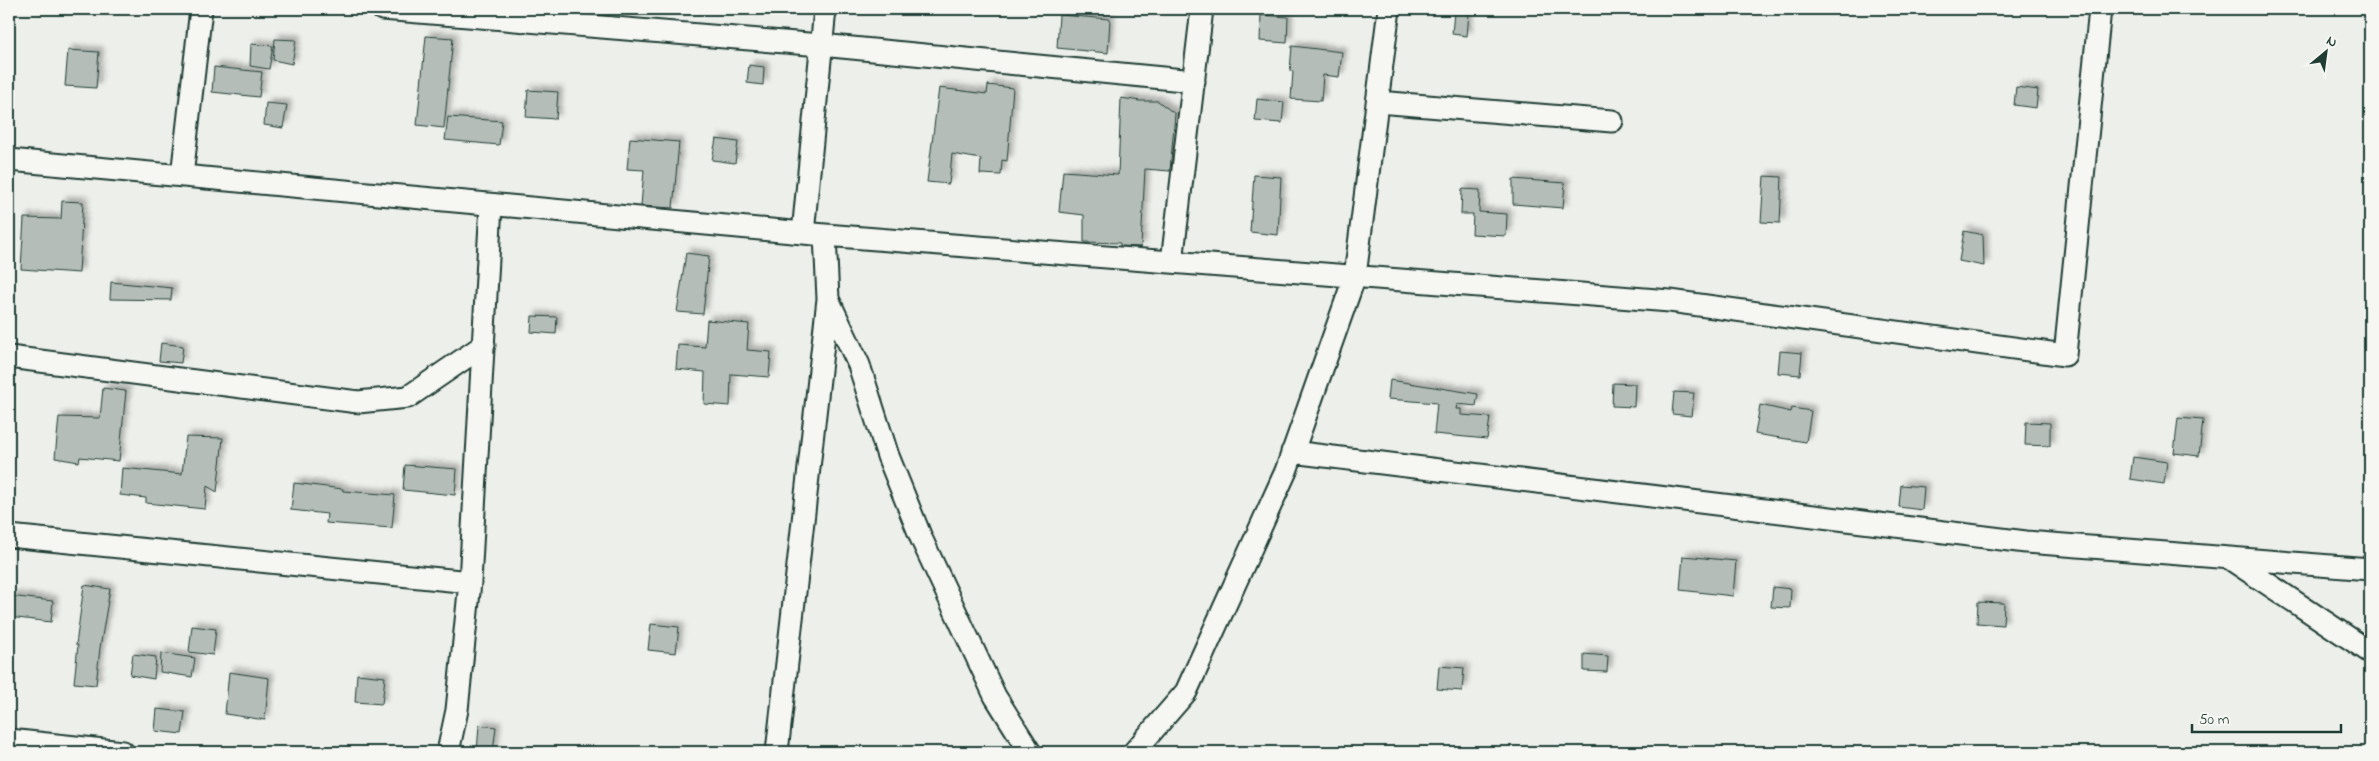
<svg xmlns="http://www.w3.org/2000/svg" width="2379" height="761" font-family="'Indie Flower',sans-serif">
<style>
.building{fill:#b4bdb8;stroke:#1f3d34;filter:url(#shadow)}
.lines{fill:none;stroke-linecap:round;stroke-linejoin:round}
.minor-casing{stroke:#1f3d34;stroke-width:25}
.minor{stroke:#f6f6f2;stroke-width:21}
</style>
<defs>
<filter id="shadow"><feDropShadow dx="4.5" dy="-4.5" stdDeviation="2.5" flood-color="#0004"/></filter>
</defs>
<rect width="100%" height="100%" fill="#edefea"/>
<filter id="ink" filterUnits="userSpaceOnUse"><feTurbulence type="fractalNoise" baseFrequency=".02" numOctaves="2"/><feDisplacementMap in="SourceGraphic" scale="10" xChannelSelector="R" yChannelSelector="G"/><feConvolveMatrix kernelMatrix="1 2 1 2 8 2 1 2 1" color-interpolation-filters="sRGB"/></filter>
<g filter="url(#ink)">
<!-- building -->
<path class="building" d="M1454,12L1469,13L1467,36L1452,34Z
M1059,15L1110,19L1108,53L1057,48Z
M1261,15L1288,17L1287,43L1260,41Z
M426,36L453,38L444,128L417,125Z
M275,39L296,40L292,64L273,60Z
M251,44L273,46L269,69L250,66Z
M1292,46L1342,52L1339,77L1323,75L1321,101L1291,99L1293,72L1290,71Z
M68,50L99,52L96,88L65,86Z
M749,65L764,67L763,85L747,83Z
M214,67L262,72L259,97L212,92Z
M988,85L1013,88L1007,161L1002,160L1001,175L980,174L981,159L952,154L949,184L927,182L939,88L987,94Z
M2016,87L2038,90L2036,108L2014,105Z
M528,90L558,92L556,119L526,117Z
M1121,98L1140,101H1158L1175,114L1170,171L1145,169L1141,247L1120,246V243L1084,242V215L1059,212L1063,171L1118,175Z
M1257,99L1284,102L1282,123L1255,121Z
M266,103L287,105L283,128L264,125Z
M448,117L502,121L499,145L445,140Z
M630,138L679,142L673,208L641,206L644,170L627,169Z
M716,139L738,142L735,163L712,160Z
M1254,175L1281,177L1278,235L1250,232Z
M1764,176L1782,177L1780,223L1761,222Z
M1513,179L1565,183L1563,208L1513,204Z
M1462,189L1480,190L1479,212L1507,214L1506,236L1472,234L1473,214H1461Z
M62,201L83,202L79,273L21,269L24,218L61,219Z
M1964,231L1983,235L1984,266L1959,261Z
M686,253L709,256L703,314L677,312Z
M111,282L172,288L171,300L110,299Z
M532,316L557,317L556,334L531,332Z
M707,320L749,324L747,350L771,352L769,377L731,374L730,406L704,404L705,372L676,369L678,345L705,347Z
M161,343L183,346L181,363L159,361Z
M1780,351L1802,353L1800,375L1778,373Z
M1390,380L1478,394L1476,406L1457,404L1456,409H1461V415L1490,417L1487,439L1434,434L1437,403L1388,399Z
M1613,383L1635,384L1634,407L1612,406Z
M103,388L126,391L119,461L80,457L79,462L55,458L59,417L100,418Z
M1674,392L1694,393L1691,416L1672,414Z
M1760,405L1791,412L1792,408L1811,411L1806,442L1755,434Z
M2178,418L2203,420L2199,456L2174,453Z
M2026,422L2050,423V446L2025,445Z
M186,437L223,438L217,492L207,486L205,509L146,503V498L120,495L122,468L182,474Z
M2133,457L2167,462L2164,484L2130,479Z
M405,465L457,469L455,495L403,490Z
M294,483L343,489V491L395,495L392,528L326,523L327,514L291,510Z
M1901,485L1924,487L1922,510L1899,507Z
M1683,556L1736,561L1733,596L1680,590Z
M84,585L110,589L100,648L96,685L74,683L78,645H76Z
M1773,587L1791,589L1790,608L1771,607Z
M9,596L53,601L51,622L9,617Z
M1978,602L2004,603L2003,625L1977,623Z
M651,624L679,627L676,653L648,650Z
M192,626L216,629L213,655L189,652Z
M161,653L195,658L192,677L160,672Z
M133,654L156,657L154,679L130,675Z
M1584,654L1608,656L1607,672L1584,671Z
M1439,666L1464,668L1462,691L1437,689Z
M229,672L269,678L265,720L225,714Z
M357,674L385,677L382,704L355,702Z
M157,709L185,712L182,734L155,731Z
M479,725L496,727L493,752H477Z"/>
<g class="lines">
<defs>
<path id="minor" d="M382,9L821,45L1194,81
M1378,102L1612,121
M9,160L825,235L1670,301L2065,355L2100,9
M182,176L201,9
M803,233L825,9
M1172,262L1202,9
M828,299L859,365L888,456L922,540L995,696L1030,752
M9,357L358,402L408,397L484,345
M1292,452L2026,542L2370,569
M9,536L470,582
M2232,560L2370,652
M9,740L123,752
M448,752L457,710L470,582L491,205
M777,752L828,299L825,235
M1134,752L1186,692L1286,471L1355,276L1389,9"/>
</defs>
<!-- minor casing -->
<use href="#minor" class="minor-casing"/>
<!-- minor -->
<use href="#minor" class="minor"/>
</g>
</g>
<!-- margin -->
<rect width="2379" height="761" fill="none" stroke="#f6f6f2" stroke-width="30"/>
<rect x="15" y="15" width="2349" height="731" fill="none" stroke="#1f3d34" stroke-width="2" filter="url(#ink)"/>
<!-- north arrow -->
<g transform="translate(2326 52) rotate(29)" stroke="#f6f6f2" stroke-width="4" paint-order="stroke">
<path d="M0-4L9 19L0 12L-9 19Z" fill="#1f3d34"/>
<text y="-8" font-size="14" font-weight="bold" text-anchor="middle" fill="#1f3d34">N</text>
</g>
<!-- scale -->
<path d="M2192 724v8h149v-8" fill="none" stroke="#1f3d34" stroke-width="2.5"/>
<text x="2199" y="724" font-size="15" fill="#1f3d34" stroke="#f6f6f2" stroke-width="4" paint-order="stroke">50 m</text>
</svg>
